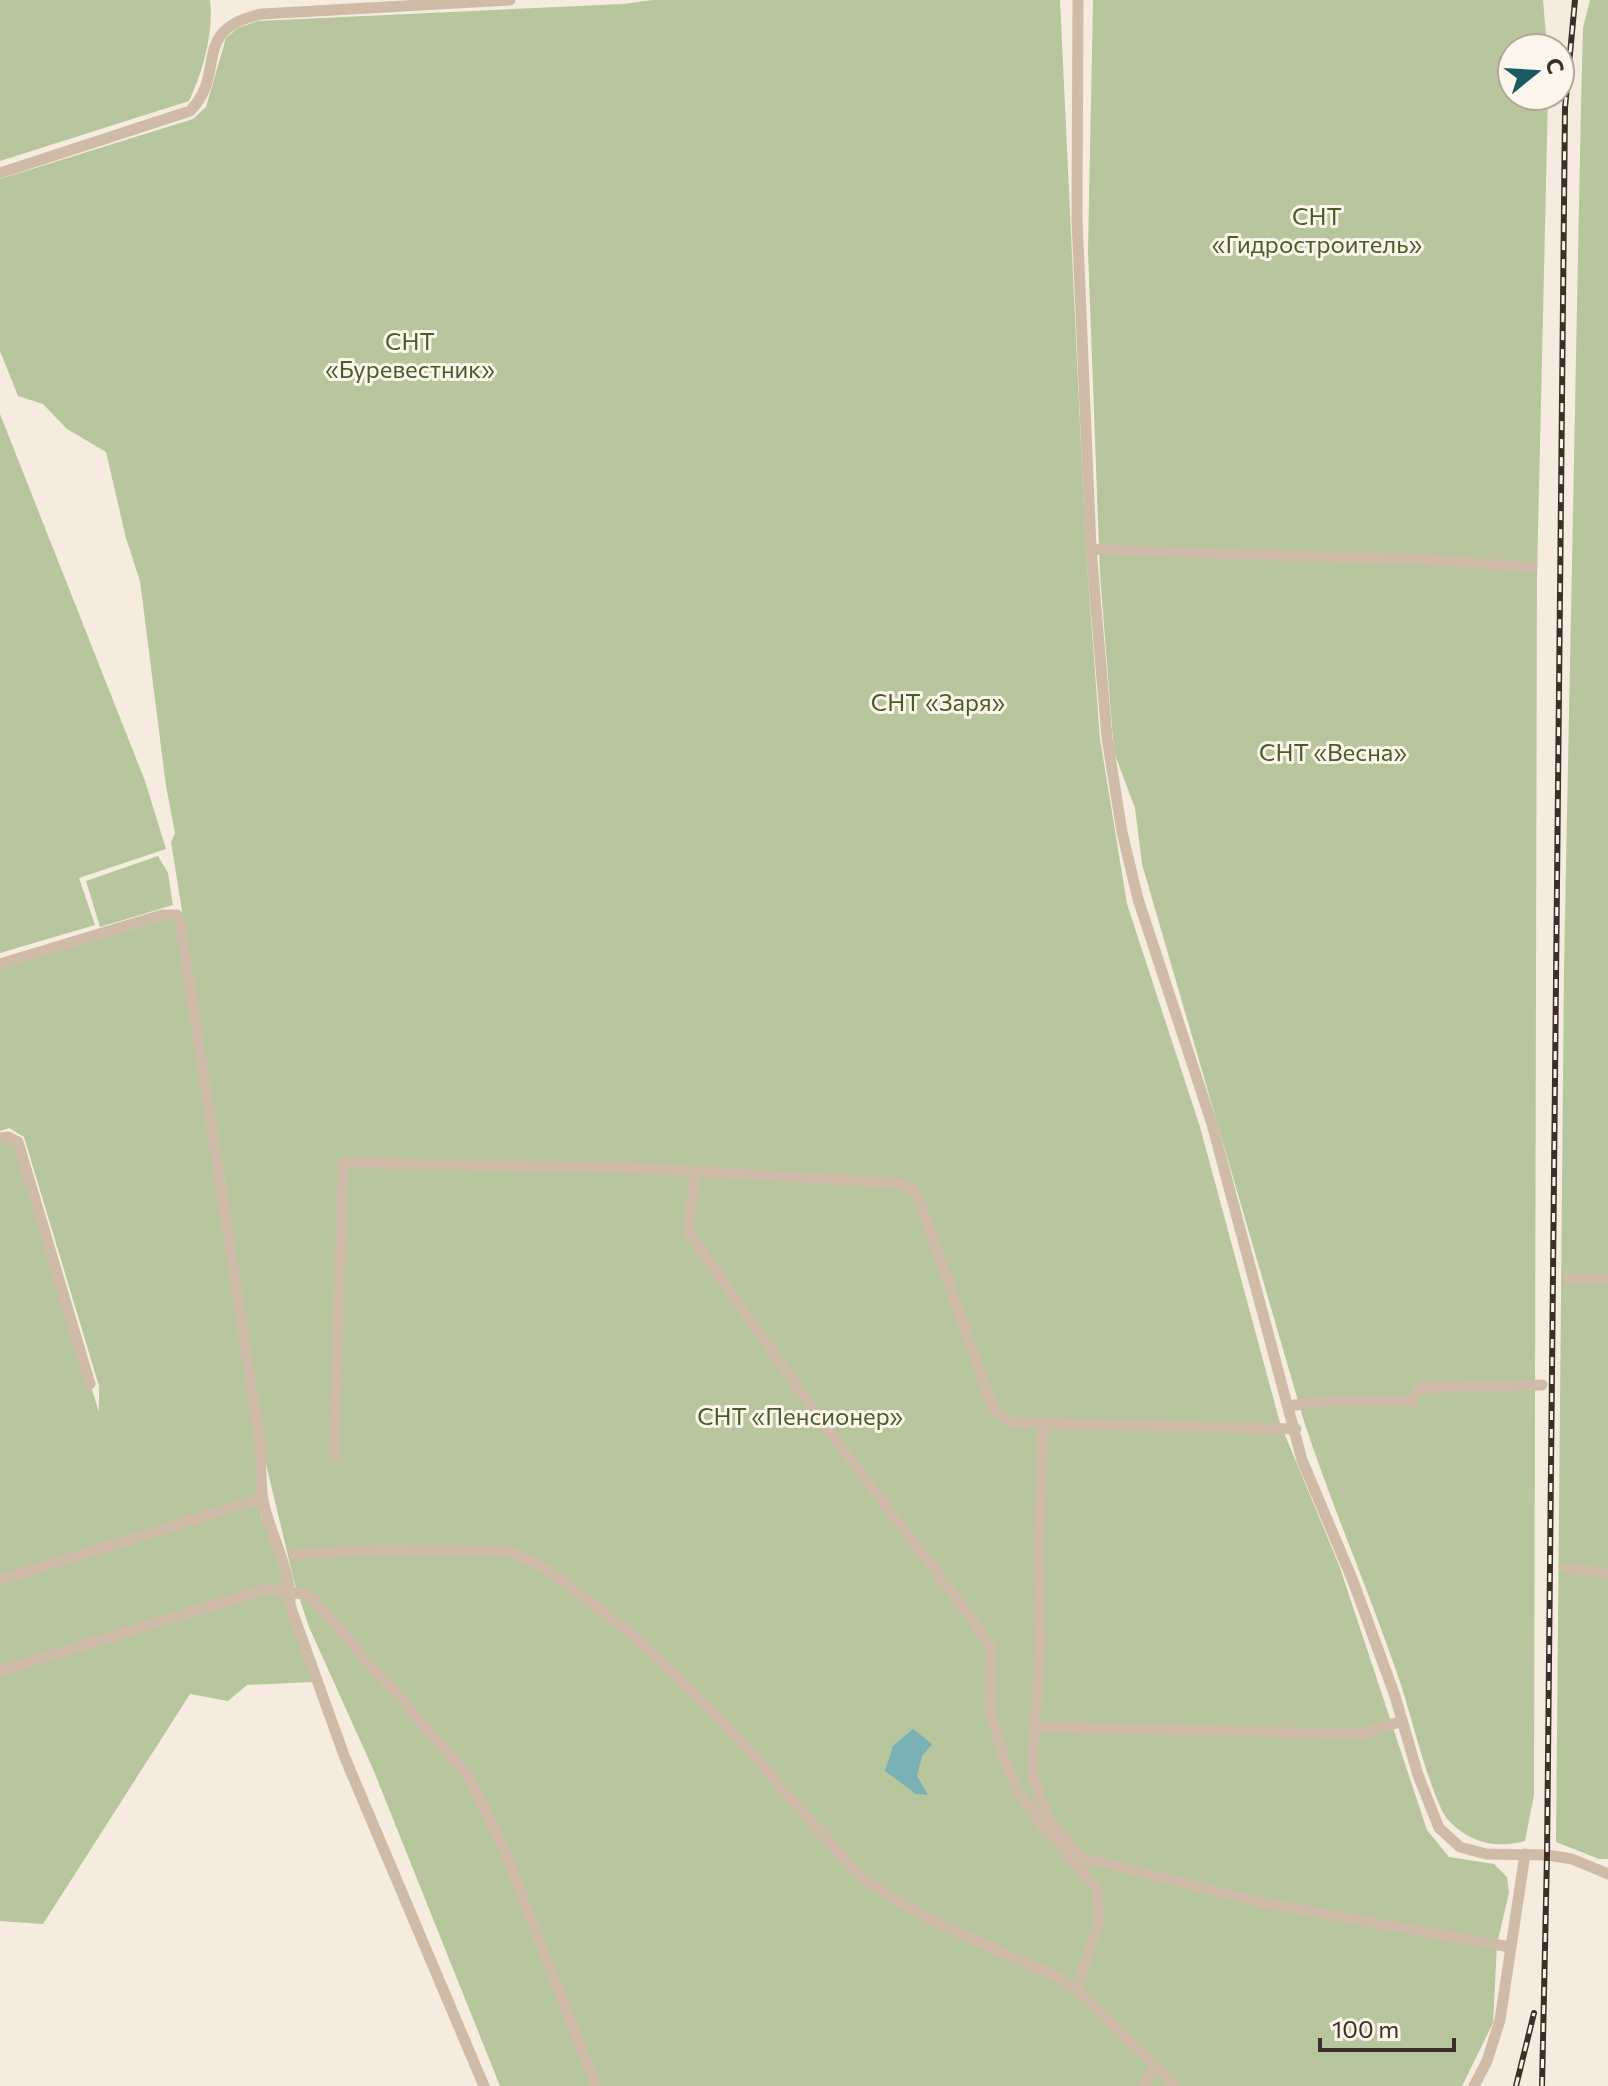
<svg xmlns="http://www.w3.org/2000/svg" width="1608" height="2086" font-family="Commissioner,sans-serif">
<style>
.green{fill:#b7c69c}
.water{fill:#7ab1b5}
.lines{fill:none;stroke-linecap:round;stroke-linejoin:round}
.minor{stroke:#cfbca8;stroke-width:11}
.rail-casing{stroke:#3b3029;stroke-width:6}
.rail{stroke:#fcf5ec;stroke-width:3;stroke-dasharray:9;stroke-linecap:butt}
.labels{text-anchor:middle;dominant-baseline:central;stroke-width:6;stroke-linejoin:round;paint-order:stroke}
.park-label{font-size:24px;fill:#485c2a;stroke:#fcf5ec}
</style>
<rect width="100%" height="100%" fill="#f5ebde"/>
<!-- green -->
<path class="green" d="M0,0H210C214,32 203,71 189,101L0,161Z
M653,0H1060L1086,552L1100,739L1127,904L1200,1127L1280,1423L1339,1565L1427,1830L1449,1857L1494,1864L1507,1877L1509,1893L1497,1944L1493,2023L1462,2086H500L373,1769L309,1627L295,1585L266,1464L224,1172L171,842L175,833L166,786L140,581L126,538L106,452L67,429L43,404L18,396L0,351V179L193,119L206,107L226,38L238,28L258,21L623,4Z
M1093,0H1543L1547,48H1512V96H1548L1537,576L1534,1795L1525,1841C1496,1849 1470,1843 1448,1820C1432,1801 1410,1711 1400,1682C1370,1593 1332,1507 1303,1418L1142,864L1135,808L1114,752L1100,575L1088,250Z
M1590,0H1608V1859H1599L1556,1842L1564,969L1581,103L1583,28Z
M0,414L145,781L166,849L79,878L95,925L0,953Z
M158,856L168,873L173,905L100,927L86,881Z
M171,918L177,923L255,1442L261,1516L285,1577L313,1682L247,1685L228,1701L190,1694L43,1924L0,1921V1142L6,1140L15,1146L99,1412V1386L24,1137L9,1128L0,1131V968Z"/>
<!-- water -->
<path class="water" d="M913,1729L932,1744L922,1756L917,1776L928,1795L916,1794L885,1771L893,1746Z"/>
<g class="lines">
<!-- minor -->
<path class="minor" d="M1078,0L1077,219L1091,549L1107,738L1122,832L1138,899L1212,1124L1302,1460L1353,1581L1395,1696L1418,1775L1439,1828L1460,1847L1486,1854L1547,1855L1572,1859L1608,1874
M0,173L190,111C228,73 189,29 262,14L510,0
M1091,549L1247,555L1417,559L1532,567
M0,964L162,915H177L180,921L260,1442C261,1461 260,1481 263,1500C270,1536 291,1567 290,1605L345,1758L484,2086
M0,1138L8,1137L18,1142L90,1384
M695,1171L688,1232L823,1423L973,1620L991,1648L990,1711L1002,1753L1016,1788L1043,1827L1097,1888L1099,1920L1077,1991
M1568,1279H1608
M1289,1406L1325,1401H1412L1419,1388L1542,1385
M1043,1423L1039,1547L1040,1653L1032,1772L1046,1815L1081,1857L1263,1903L1510,1947
M334,1458L343,1163L641,1168L894,1183L913,1190L921,1205L993,1408L1012,1423L1296,1429
M294,1554L383,1550L508,1551L545,1568L626,1629L720,1718L855,1871C913,1919 988,1945 1056,1976L1077,1991L1157,2067L1174,2086
M1565,1568L1608,1573
M0,1580L253,1501H263
M0,1671L267,1589L303,1594L313,1599L469,1777L503,1847L596,2086
M1035,1727L1363,1734L1402,1721
M1143,2086L1157,2067
M1474,2086L1487,2061L1500,2020L1525,1854"/>
<defs>
<path id="rail" d="M1516,2086L1534,2013
M1542,2086L1547,1855L1565,108L1575,0"/>
</defs>
<!-- rail casing -->
<use href="#rail" class="rail-casing"/>
<!-- rail -->
<use href="#rail" class="rail"/>
</g>
<g class="labels">
<!-- park labels -->
<g class="park-label">
<text x="1317" y="215">СНТ<tspan x="1317" dy="28">«Гидростроитель»</tspan></text>
<text x="410" y="340">СНТ<tspan x="410" dy="28">«Буревестник»</tspan></text>
<text x="938" y="701">СНТ «Заря»</text>
<text x="1333" y="751">СНТ «Весна»</text>
<text x="800" y="1415">СНТ «Пенсионер»</text>
</g>
</g>
<!-- north arrow -->
<g transform="translate(1536 72) rotate(72)"><circle r="38" fill="#fcf5ec" stroke="#afa69e" stroke-width="2"/>
<path d="M0-6L14 30L0 20L-14 30Z" fill="#1a5a62"/>
<text y="-12" font-size="22" font-weight="bold" text-anchor="middle" fill="#3b3029">С</text>
</g>
<!-- scale -->
<path d="M1320 2038v12h134v-12" fill="none" stroke="#3b3029" stroke-width="4"/>
<text x="1332" y="2038" font-size="24" fill="#3b3029" stroke="#fcf5ec" stroke-width="6" paint-order="stroke">100 m</text>
</svg>
